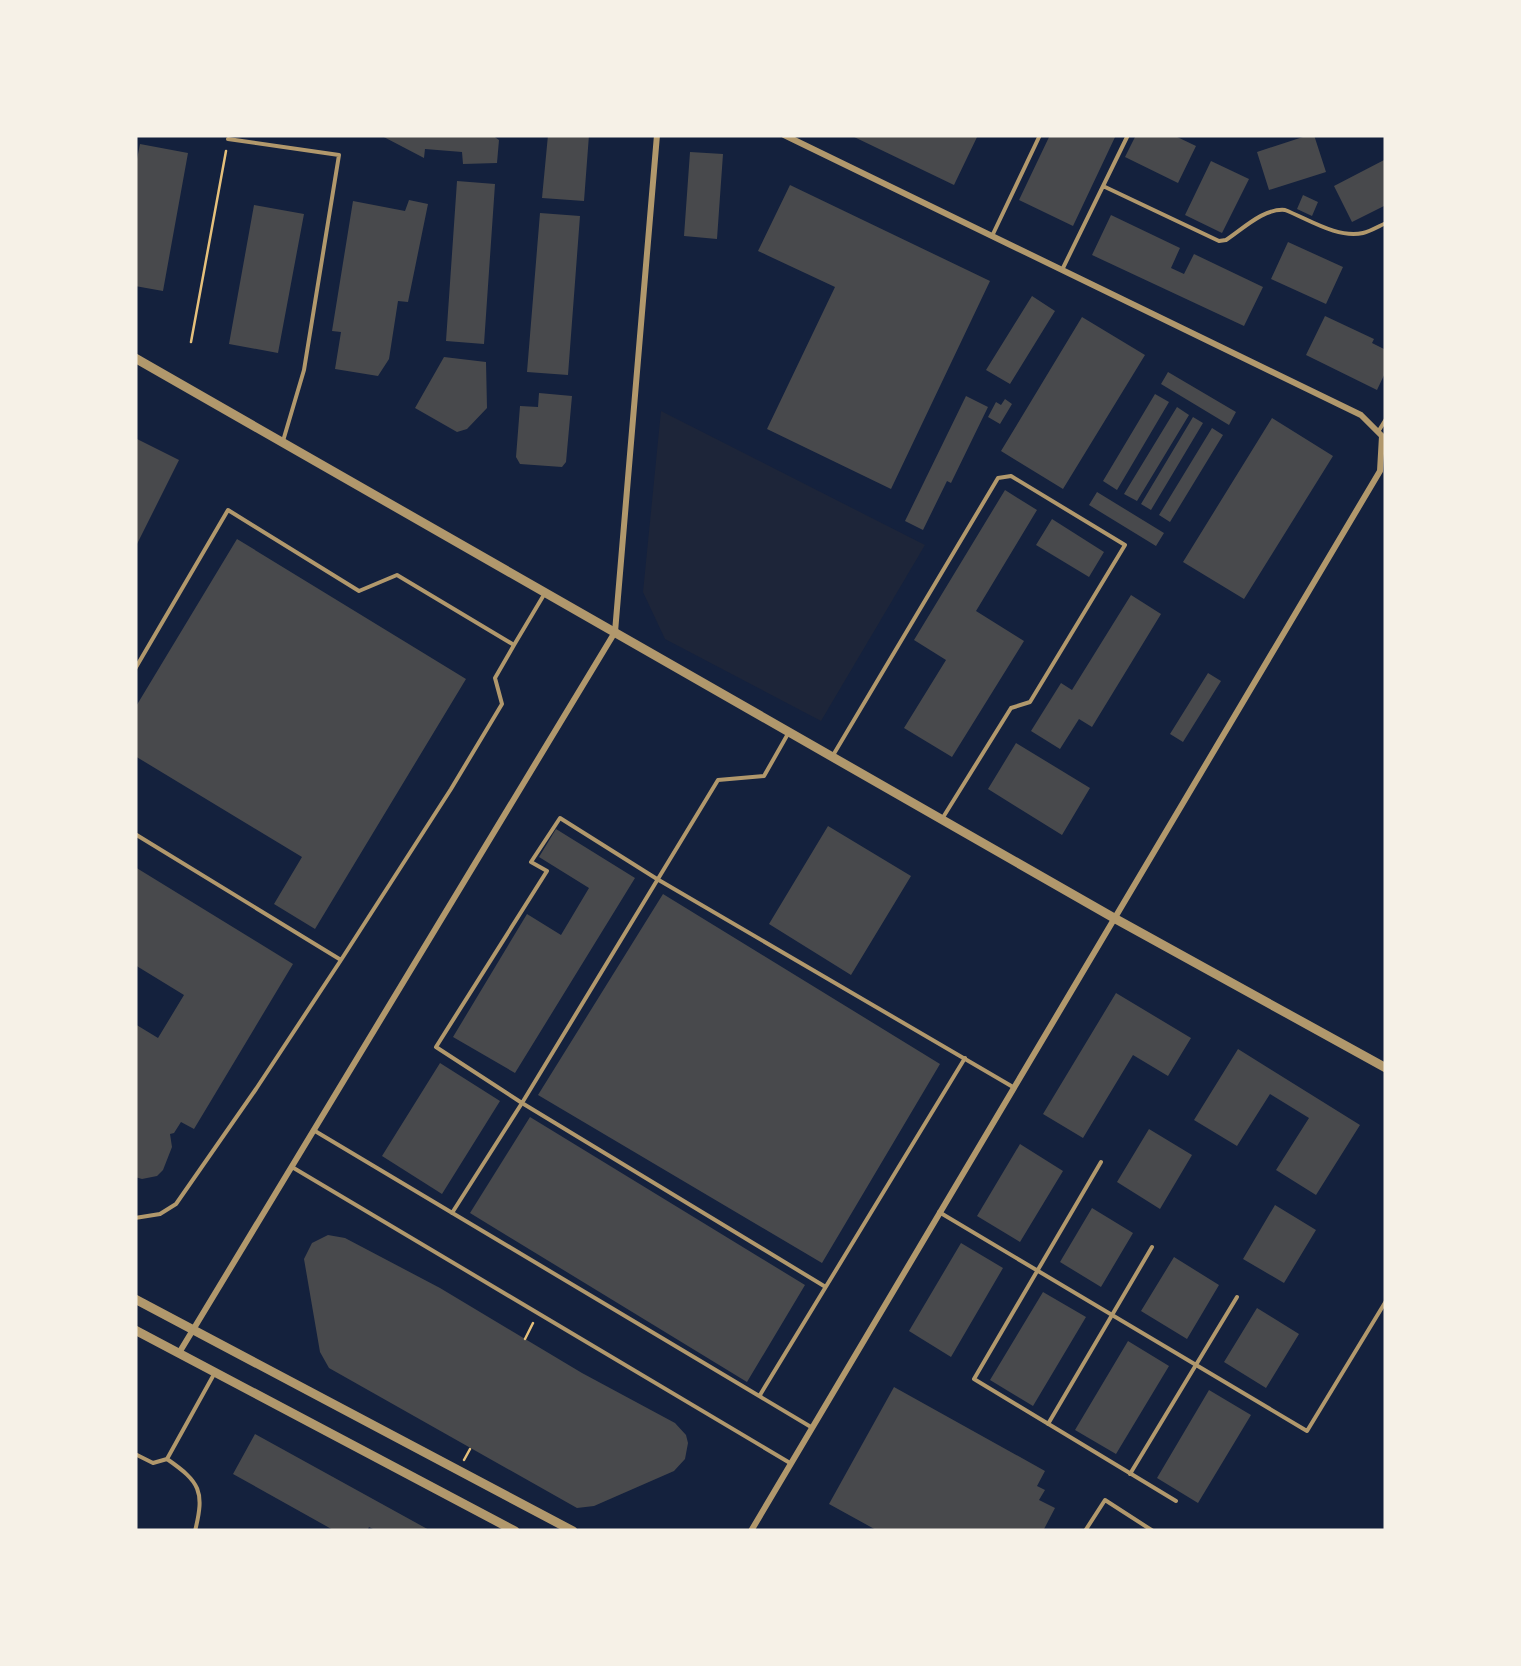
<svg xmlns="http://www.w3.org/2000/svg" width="1521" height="1666" font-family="Raleway,sans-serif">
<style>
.green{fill:#1d2539}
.building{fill:#48494c}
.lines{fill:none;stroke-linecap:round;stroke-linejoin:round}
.path{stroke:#e5c07b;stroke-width:2.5}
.service{stroke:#b1986c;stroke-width:4}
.minor{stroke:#b1986c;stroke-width:6}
.tertiary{stroke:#b1986c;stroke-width:9}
</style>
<rect width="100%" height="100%" fill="#14213d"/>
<!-- green -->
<path class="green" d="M661,411L925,545L821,721L665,639L643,592Z"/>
<!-- building -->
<path class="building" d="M380,135H492L499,140L497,163L463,164L462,152L425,149L424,158Z
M548,135H589L584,201L542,198Z
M850,135H978L954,185Z
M1050,135H1116L1073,226L1019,200Z
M1136,135H1173L1196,146L1178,183L1125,157Z
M1309,135H1314L1326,172L1269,190L1257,152Z
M140,144L188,153L163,291L135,286V169Z
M690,152L723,154L717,239L684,236Z
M1386,159V205L1352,222L1334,186Z
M1211,161L1249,179L1222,233L1185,215Z
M457,181L495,184L484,344L446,341Z
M790,185L990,281L891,489L767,429L835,287L758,251Z
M1303,195L1318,202L1312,216L1297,209Z
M409,200L428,204L408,302L398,301L389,359L378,376L335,369L341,332L332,331L353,201L405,211Z
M254,205L304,214L278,353L229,344Z
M540,213L580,216L568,375L527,372Z
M1111,215L1180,248L1171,268L1184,274L1194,254L1263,287L1244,326L1092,255Z
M1288,242L1343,267L1326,304L1271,279Z
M1032,296L1055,311L1010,384L986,370Z
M1325,316L1374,339L1372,343L1386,350V371L1377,390L1306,355Z
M1082,317L1145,355L1063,489L1001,451Z
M444,357L486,362L487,408L467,429L457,432L415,408Z
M1168,372L1236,412L1229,425L1161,384Z
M539,393L572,396L566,462L562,467L520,464L516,457L520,406L538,407Z
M1155,394L1169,402L1117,490L1103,481Z
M966,396L988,407L951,483L947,481L923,530L905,521Z
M1005,399L1012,404L1000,424L988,417L996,402L1001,405Z
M1177,407L1189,415L1137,501L1124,494Z
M1193,417L1203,423L1151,510L1141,504Z
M1272,418L1333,456L1244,599L1183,562Z
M1212,428L1223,435L1170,522L1159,515Z
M135,438L179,460L135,548Z
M1005,490L1037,510L976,611L1024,641L952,757L904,728L946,660L914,640Z
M1097,492L1164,533L1156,546L1089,505Z
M1052,519L1104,552L1089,577L1036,545Z
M237,539L466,679L315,929L274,904L302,857L135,756V708Z
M1131,595L1161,614L1092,727L1079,719L1060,749L1031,731L1061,683L1072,690Z
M1208,673L1221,681L1183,742L1170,734Z
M1016,743L1090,788L1062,835L988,789Z
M828,826L911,876L851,975L769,924Z
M556,829L635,878L515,1073L453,1037L527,914L561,935L589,888L539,857Z
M135,867L293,964L194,1129L181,1122L174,1133L170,1134L172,1147L163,1170L157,1176L142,1179L135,1177V1024L158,1038L184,995L135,965Z
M663,894L940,1064L822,1263L538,1095Z
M1116,993L1191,1038L1168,1076L1133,1055L1083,1138L1043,1114Z
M1238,1049L1360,1125L1316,1195L1276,1170L1309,1118L1270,1094L1237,1146L1194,1120Z
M440,1063L500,1101L442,1194L382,1156Z
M530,1117L805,1285L747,1382L470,1213Z
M1149,1129L1192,1155L1160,1209L1117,1182Z
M1020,1144L1063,1171L1020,1242L977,1216Z
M1275,1205L1316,1230L1284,1283L1243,1259Z
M1092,1208L1133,1233L1101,1287L1060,1262Z
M328,1235L345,1238L440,1288L582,1373L675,1423L686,1435L688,1443L685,1459L674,1471L594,1506L577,1508L329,1368L320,1352L304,1259L312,1243Z
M961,1243L1003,1268L951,1357L909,1331Z
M1174,1257L1219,1285L1187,1339L1141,1311Z
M1043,1292L1086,1317L1033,1406L990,1380Z
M1257,1308L1299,1334L1266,1388L1224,1362Z
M1128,1341L1169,1366L1116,1454L1075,1430Z
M894,1387L1045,1471L1037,1486L1045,1490L1039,1500L1055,1508L1043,1531H878L829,1504Z
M1209,1390L1251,1415L1198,1503L1157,1478Z
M255,1434L431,1531H377L369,1527L367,1531H335L233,1474Z"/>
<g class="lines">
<!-- path -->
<path class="path" d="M191,342L226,151
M525,1339L533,1323
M464,1460L470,1449"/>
<!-- service -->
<path class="service" d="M228,139L339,155L304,370L283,441
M1103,186L1219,241L1226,240C1244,228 1264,208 1285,210C1308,219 1338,239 1363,233C1371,231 1379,226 1386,223
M993,234L1040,135
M1062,270L1128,135
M1378,432L1386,419
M514,645L545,593
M135,669L228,510L359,591L397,575L514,645L495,678L502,704L451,789L341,960
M832,757L998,478L1011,476L1125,545L1030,702L1011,708L942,819
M135,834L341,960L256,1089L176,1204L160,1214L135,1218
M315,1131L811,1427
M1101,1162L974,1379L1176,1501
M292,1167L790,1463
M939,1212L1307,1431L1386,1301
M452,1213L522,1103L718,780L764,776L789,732
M824,1286L522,1103L436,1047L547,871L531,862L560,818L657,879L1013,1087
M760,1395L965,1058
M1048,1424L1152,1247
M135,1454L153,1463L167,1459C200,1482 205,1491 195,1531
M167,1459L213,1376
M1130,1474L1237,1297
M1085,1531L1105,1500L1153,1531"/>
<!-- minor -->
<path class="minor" d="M179,1353L615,632L657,135
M751,1531L1380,471L1382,436L1361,415L784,135"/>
<!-- tertiary -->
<path class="tertiary" d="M135,358L1114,918L1386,1068
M135,1299L573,1531
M135,1330L515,1531"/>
</g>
<!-- border -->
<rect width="1521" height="1666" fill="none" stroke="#f6f1e7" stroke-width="275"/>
</svg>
